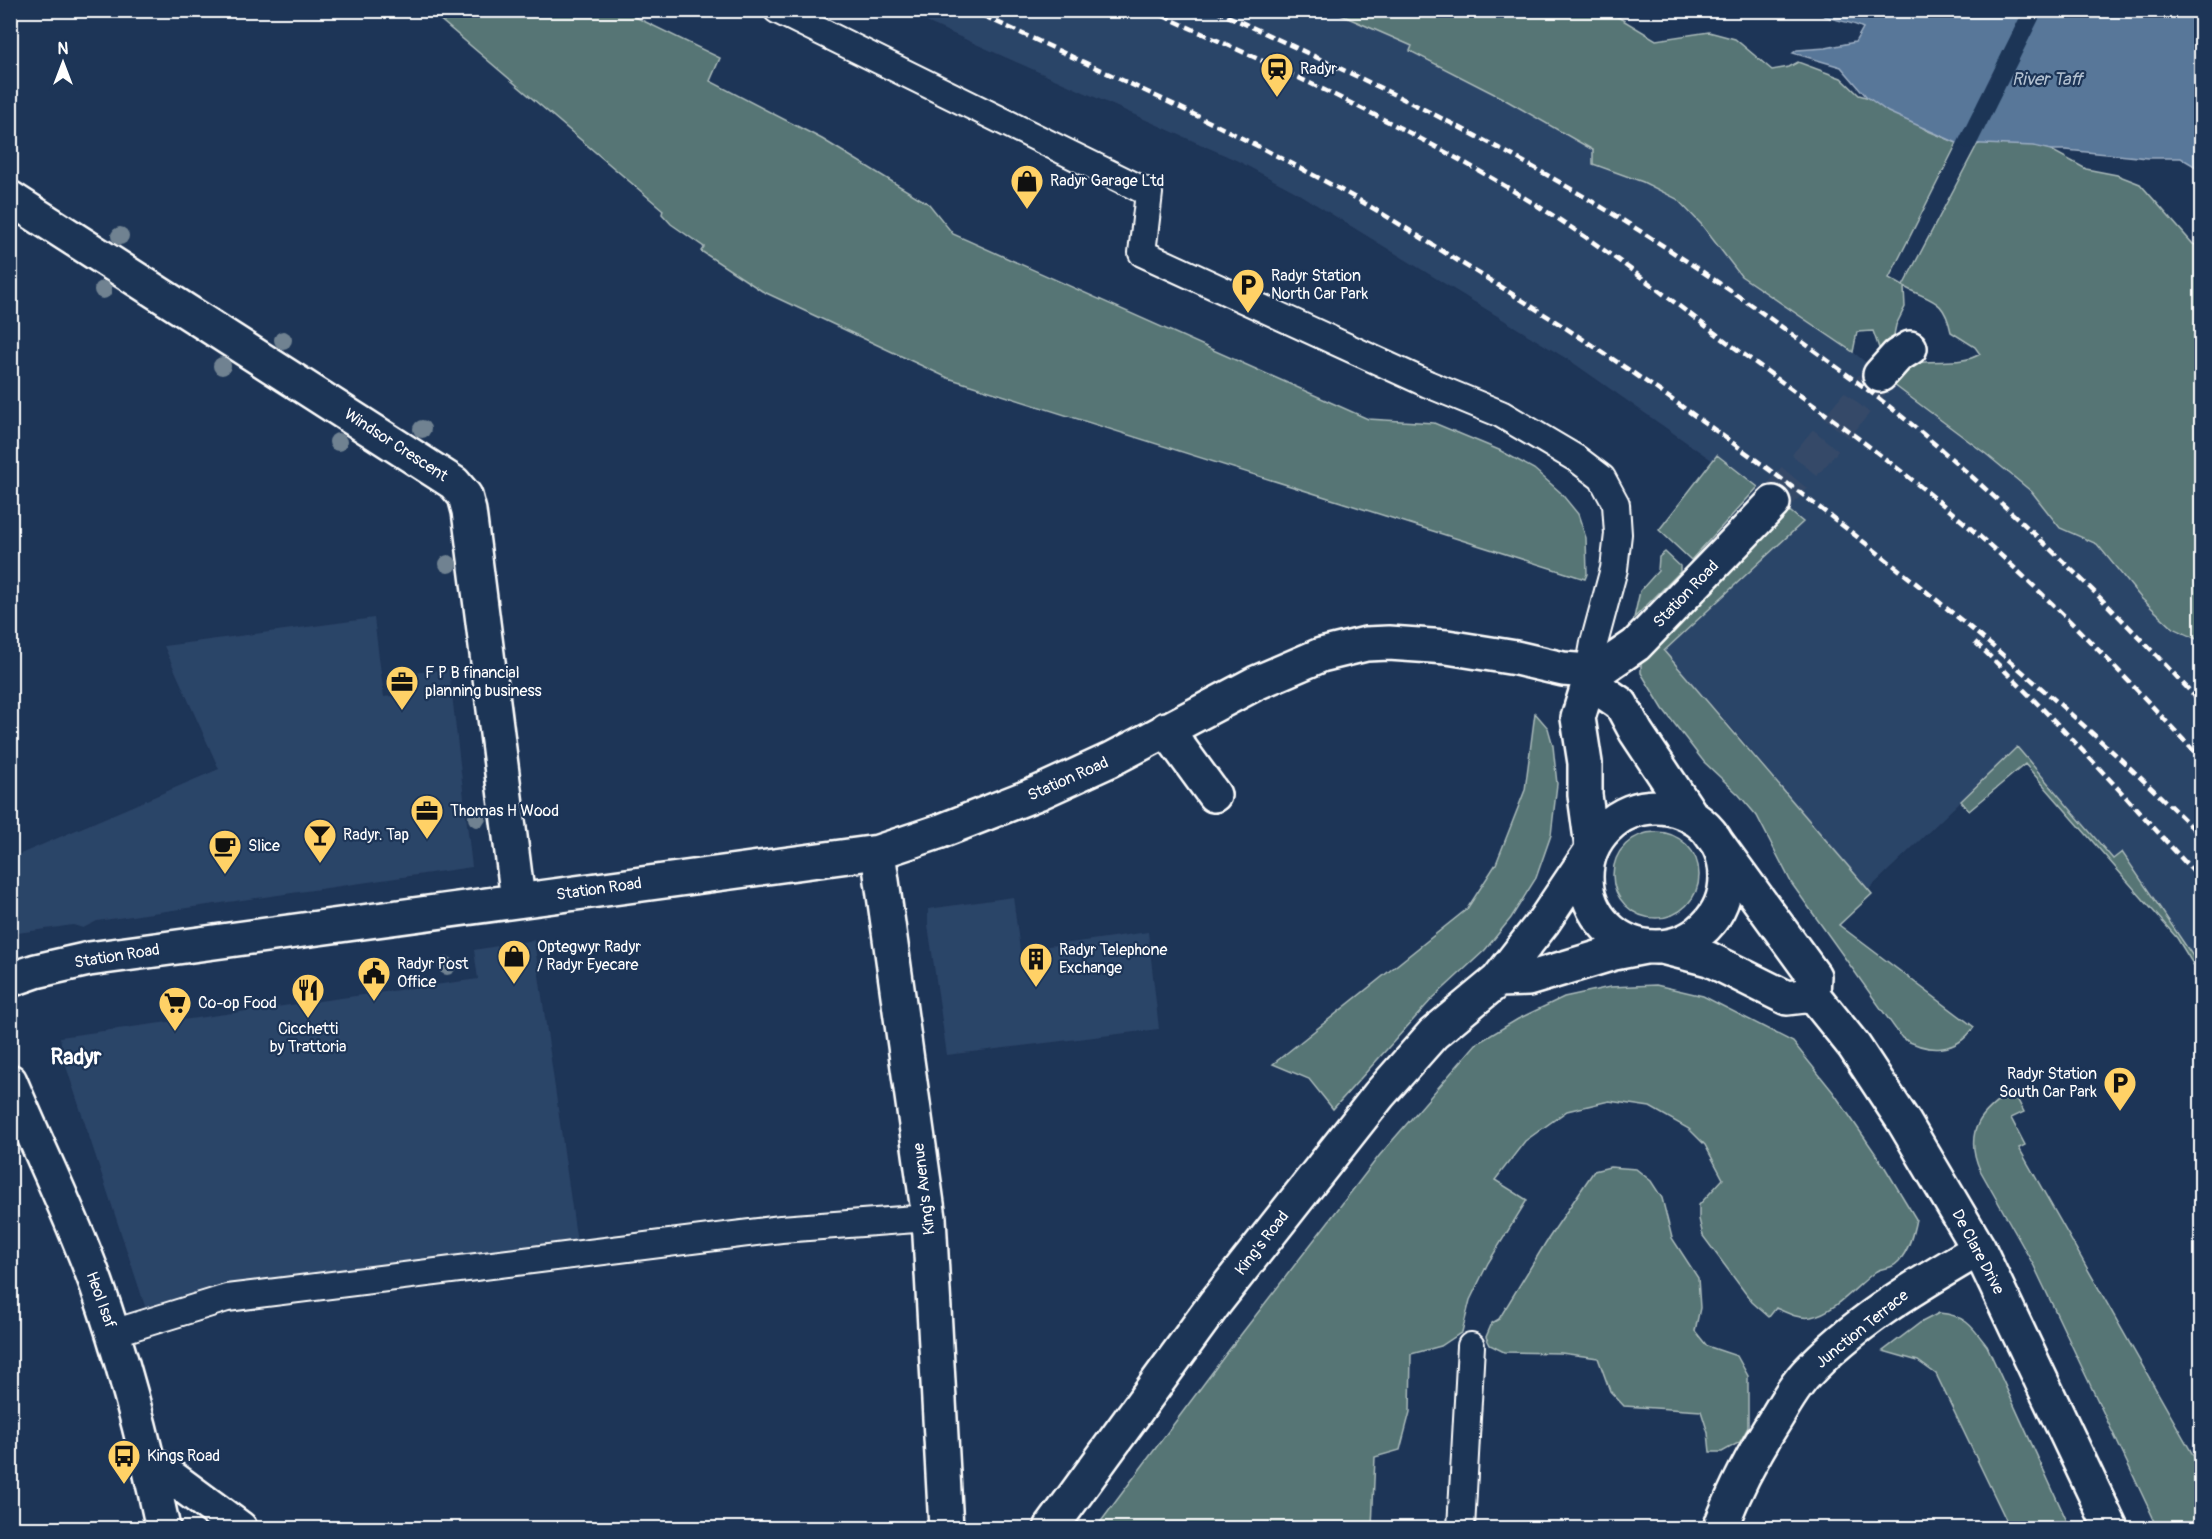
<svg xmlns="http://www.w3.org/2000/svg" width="2212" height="1539" font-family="Pangolin,sans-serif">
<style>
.built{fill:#2c4467}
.green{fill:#567574;stroke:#aababa;stroke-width:1.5}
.water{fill:#587799;stroke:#9badc2;stroke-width:1.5}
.pier{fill:#1d3557}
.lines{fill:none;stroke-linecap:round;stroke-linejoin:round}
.street-tunnel{stroke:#344968;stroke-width:33;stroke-dasharray:33 16;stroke-linecap:butt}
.lane-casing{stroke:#fff;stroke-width:30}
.street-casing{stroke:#fff;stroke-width:38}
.secondary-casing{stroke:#fff;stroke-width:38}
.lane{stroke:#1d3557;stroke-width:26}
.street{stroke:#1d3557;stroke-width:33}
.secondary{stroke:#1d3557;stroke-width:33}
.rail{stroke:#fff;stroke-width:4.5;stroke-dasharray:9 4.5;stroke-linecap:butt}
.tree{fill:#708291}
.labels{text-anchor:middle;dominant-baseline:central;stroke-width:4.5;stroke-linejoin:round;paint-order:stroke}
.poi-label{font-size:16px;fill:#fff;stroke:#1d3557;text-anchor:start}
.street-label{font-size:16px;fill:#fff;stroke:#1d3557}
.water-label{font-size:18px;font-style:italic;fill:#b4c2d1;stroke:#1d3557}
.district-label{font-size:22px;font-weight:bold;fill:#fff;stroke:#1d3557}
</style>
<rect width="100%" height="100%" fill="#1d3557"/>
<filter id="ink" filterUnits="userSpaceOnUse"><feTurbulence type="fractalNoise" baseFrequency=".0167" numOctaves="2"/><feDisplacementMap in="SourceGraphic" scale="12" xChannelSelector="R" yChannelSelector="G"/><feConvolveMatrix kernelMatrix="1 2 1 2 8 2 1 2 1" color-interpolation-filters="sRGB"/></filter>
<g filter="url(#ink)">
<!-- built -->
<path class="built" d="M902,11H1332L1412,46L1410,52L1502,98L1763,241L1741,276L1853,352L1890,382L2035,488L2201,634V968L2123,853L2113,859L2017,747L1868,890L1738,735L1664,651L1802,522L1717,455L1713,461L1572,362L1294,191L1238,161Z
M374,618L384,697L415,693L412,673L449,669L472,867L97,921L83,928L73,925L11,934V858L219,769L164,646Z
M1013,897L1020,950L1148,932L1159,1029L947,1055L928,925V909Z
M534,940L577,1243L181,1300L146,1309L64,1060L60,1037L478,979L474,950Z"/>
<!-- green -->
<path class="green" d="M430,11H623L720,58L710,81L822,139L929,204L953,234L1368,419L1434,423L1499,450L1534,469L1560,492L1578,514L1586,538L1587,574L1585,579L948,378L762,291L701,251L704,247L671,224L662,214L663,210Z
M1332,11H1608L1656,40L1709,32L1735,39L1772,70L1789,67L1798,62L1841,78L1859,95L1891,104L1926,130L1957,143L1889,278L1903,286L1977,145L1995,135L2032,133L2051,150L2086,169L2117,175L2140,184L2193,244L2201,247V641L2173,628L2141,598L2097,544L2060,528L2032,492L1986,454L1890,382C1894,378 1898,371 1903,368C1927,355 1957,368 1980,354L1975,347L1951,332C1944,298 1932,302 1904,287L1905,307L1896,325L1891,349L1879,348L1873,331L1857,332L1853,352L1741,276L1701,224L1677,199L1643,182L1593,164V150L1502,98L1410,51L1412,46Z
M1717,455L1758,487L1691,560L1659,530Z
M1786,508L1803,522L1664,651L1872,894L1839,925L1974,1027C1956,1054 1928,1053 1902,1038L1792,884L1757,816L1739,795L1704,762L1663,709L1641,673V662L1652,648Z
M1665,552L1680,566V572L1634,618L1640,591L1658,571L1659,557Z
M1535,713L1548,728L1553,746L1557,784L1551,835L1536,878L1511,918L1485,950L1432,999L1333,1109L1309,1079L1273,1064L1467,909L1496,864L1525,790Z
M2017,747L2113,859L2122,852L2201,968V977L2177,938L2025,764L1969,811L1961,801Z
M1613 875a43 43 0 1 1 86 0a43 43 0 1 1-86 0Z
M1656,985L1703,996L1793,1042L1833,1092L1884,1166L1916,1219C1913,1234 1909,1250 1899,1261C1890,1271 1883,1266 1875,1272C1855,1287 1836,1312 1811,1317C1798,1319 1787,1313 1776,1308L1769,1317L1752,1302L1703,1236L1699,1219V1205L1723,1179L1705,1145L1689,1129L1650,1107L1609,1101L1567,1111L1525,1141L1495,1180L1527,1200L1488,1263L1470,1300L1462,1332L1441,1346L1411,1354L1410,1412L1400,1450L1375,1457L1372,1528H1096L1229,1350L1379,1156L1476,1044L1518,1019L1564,997L1610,987Z
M2013,1091L2024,1112L2011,1118L2025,1145L2019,1148L2201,1469V1528H2158L2034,1266L1980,1170C1963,1131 1981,1111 2013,1091Z
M1610,1167L1636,1169L1651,1181L1662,1198L1672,1238L1698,1278L1700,1308L1695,1331L1707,1346L1737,1356L1748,1376V1427L1740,1442L1722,1452H1710L1708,1433L1701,1411L1624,1406L1610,1391L1598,1358L1561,1353L1504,1352L1490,1345L1486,1337L1492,1323L1499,1319L1546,1242L1594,1171Z
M1939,1313C1965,1315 1972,1326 1987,1346L2070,1528H2010L1936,1374L1918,1361L1883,1351L1920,1323Z"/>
<!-- water -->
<path class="water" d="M1815,11H2201V170L2181,158H2148L2066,150H2051L2034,146L1957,143L1888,112L1866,96L1841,67L1793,53L1797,50L1826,48L1855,42L1863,28C1848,20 1828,21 1815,11Z"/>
<!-- pier -->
<path class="pier" d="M2023,11H2043L1975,148L1956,146Z"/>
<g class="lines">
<!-- street-tunnel -->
<path class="street-tunnel" d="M1773,503L1880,375"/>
<defs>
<path id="lane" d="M777,10L1149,193L1142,253L1428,384L1501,414L1577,459L1602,478L1616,504L1618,534L1614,569L1594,643L1589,671
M113,1333L227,1298L781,1229L929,1218
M1461,1528L1471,1346"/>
<path id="street" d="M10,198L454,483L465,496L469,511L518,900
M1880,375L1897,356L1910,348
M1589,671V682L1578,718L1585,763V795L1592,847
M1589,682L1621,704L1636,732L1693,818
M1166,729L1214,795
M1586 877a70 70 0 1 1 140 0a70 70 0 1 1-140 0Z
M1710,833L1814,976L1813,995L1854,1046L1904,1122L1979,1249L2111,1528
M878,852L929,1218L946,1528
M1662,947L1709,959L1787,998L1813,995
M10,980L36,971L89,959L878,852L941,831L1038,793L1110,760L1256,683L1321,655L1366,644L1389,643L1447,647L1516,658L1563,669L1589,671L1604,667L1636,645L1773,503
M1498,980L1528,979L1614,953L1645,947
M148,1460L240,1528
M1051,1528L1215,1303L1379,1095L1433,1034L1498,980L1544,921L1589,854
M1720,1528C1735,1489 1755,1451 1778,1415C1786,1401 1795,1386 1806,1374C1855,1321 1918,1285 1979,1249"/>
<path id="secondary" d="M10,1081C38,1148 71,1214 96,1283C125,1364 145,1444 163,1528"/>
</defs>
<!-- lane casing -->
<use href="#lane" class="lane-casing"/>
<!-- street casing -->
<use href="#street" class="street-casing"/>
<!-- secondary casing -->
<use href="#secondary" class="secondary-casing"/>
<!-- lane -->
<use href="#lane" class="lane"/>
<!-- street -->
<use href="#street" class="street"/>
<!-- secondary -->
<use href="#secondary" class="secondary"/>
<!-- rail -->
<path class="rail" d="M971,10C1096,68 1221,124 1341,190C1383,213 1423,239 1463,264C1605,349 1739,444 1869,546C1985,637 2097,733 2202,837
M1150,10C1284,70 1417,130 1541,208C1606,248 1665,296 1727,342C1806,400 1886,456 1961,520C2047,594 2125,676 2202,760
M1215,10C1329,63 1445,116 1554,179C1641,229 1723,284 1804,343C1842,371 1880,398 1916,428C2017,514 2112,606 2202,704
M1975,642C2055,718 2128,799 2202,881"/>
</g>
<!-- trees -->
<g class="tree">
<circle cx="120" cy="236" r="9"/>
<circle cx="103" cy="290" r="9"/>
<circle cx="283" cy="340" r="9"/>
<circle cx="222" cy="366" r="9"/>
<circle cx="422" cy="429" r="9"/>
<circle cx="338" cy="442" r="9"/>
<circle cx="448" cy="564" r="9"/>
<circle cx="477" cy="818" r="9"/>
<circle cx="447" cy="966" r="9"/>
<circle cx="302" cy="985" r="9"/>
<circle cx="171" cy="1004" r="9"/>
</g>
</g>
<!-- icons -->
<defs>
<symbol id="station-pin" viewBox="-11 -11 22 30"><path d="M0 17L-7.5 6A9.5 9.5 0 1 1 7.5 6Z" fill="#ffd166" stroke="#1d3557"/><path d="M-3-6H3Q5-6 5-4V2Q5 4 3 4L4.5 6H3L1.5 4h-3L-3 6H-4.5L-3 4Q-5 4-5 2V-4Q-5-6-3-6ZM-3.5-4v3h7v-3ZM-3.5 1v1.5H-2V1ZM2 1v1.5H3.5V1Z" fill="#111"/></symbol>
<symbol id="shop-pin" viewBox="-11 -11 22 30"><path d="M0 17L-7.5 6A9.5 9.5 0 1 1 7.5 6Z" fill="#ffd166" stroke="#1d3557"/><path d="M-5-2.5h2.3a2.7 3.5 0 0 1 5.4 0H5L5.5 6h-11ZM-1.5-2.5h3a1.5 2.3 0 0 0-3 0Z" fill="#111"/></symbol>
<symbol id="parking-pin" viewBox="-11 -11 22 30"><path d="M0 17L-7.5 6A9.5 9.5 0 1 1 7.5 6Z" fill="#ffd166" stroke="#1d3557"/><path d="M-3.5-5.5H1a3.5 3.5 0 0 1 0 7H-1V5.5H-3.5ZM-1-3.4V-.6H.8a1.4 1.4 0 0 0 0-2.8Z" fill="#111"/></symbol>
<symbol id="office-pin" viewBox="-11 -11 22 30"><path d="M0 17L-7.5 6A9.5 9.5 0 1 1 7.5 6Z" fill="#ffd166" stroke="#1d3557"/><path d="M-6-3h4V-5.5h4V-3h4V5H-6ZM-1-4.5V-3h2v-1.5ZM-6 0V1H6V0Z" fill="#111"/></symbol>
<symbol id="bar-pin" viewBox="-11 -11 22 30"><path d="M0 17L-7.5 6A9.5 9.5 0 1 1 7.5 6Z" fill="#ffd166" stroke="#1d3557"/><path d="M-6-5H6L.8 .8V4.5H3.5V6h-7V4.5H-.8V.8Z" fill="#111"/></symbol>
<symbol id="cafe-pin" viewBox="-11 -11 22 30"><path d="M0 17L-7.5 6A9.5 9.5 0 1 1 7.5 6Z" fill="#ffd166" stroke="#1d3557"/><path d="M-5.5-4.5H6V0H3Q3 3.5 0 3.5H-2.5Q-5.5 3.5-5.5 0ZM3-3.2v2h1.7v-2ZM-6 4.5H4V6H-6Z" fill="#111"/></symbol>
<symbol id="building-pin" viewBox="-11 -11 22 30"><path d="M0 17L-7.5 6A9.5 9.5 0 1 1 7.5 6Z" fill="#ffd166" stroke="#1d3557"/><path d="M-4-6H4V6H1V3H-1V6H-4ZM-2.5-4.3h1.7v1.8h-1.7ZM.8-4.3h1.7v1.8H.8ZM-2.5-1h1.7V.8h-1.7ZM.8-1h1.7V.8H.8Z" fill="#111"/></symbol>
<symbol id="civic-pin" viewBox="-11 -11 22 30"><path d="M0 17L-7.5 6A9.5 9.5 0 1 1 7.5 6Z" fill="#ffd166" stroke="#1d3557"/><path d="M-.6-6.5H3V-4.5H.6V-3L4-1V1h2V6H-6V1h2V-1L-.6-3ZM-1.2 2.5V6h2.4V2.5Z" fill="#111"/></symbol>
<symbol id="restaurant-pin" viewBox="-11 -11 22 30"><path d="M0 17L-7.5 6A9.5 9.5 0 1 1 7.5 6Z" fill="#ffd166" stroke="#1d3557"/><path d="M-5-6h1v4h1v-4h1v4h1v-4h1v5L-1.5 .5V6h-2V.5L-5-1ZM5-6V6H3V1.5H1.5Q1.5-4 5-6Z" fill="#111"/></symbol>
<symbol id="supermarket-pin" viewBox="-11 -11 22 30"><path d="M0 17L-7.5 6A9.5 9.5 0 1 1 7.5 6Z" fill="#ffd166" stroke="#1d3557"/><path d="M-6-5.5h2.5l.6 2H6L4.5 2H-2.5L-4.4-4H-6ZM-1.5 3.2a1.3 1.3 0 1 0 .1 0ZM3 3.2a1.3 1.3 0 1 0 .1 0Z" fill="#111"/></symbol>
<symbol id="bus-pin" viewBox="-11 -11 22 30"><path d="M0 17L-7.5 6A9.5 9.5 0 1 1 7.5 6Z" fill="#ffd166" stroke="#1d3557"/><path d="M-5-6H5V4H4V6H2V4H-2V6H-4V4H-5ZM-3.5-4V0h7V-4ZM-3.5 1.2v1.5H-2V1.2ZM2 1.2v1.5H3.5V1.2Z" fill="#111"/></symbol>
</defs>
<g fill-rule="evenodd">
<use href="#station-pin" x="1258" y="50" width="38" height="52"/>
<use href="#shop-pin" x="1008" y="162" width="38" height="52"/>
<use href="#parking-pin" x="1229" y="266" width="38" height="52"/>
<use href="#office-pin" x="383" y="663" width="38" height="52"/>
<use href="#office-pin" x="408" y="792" width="38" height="52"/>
<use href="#bar-pin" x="301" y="816" width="38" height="52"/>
<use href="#cafe-pin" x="206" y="827" width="38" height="52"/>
<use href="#shop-pin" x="495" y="937" width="38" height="52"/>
<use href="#building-pin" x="1017" y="940" width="38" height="52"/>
<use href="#civic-pin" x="355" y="954" width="38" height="52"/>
<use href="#restaurant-pin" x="289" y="971" width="38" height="52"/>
<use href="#supermarket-pin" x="156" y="984" width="38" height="52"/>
<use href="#parking-pin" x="2101" y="1064" width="38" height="52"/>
<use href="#bus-pin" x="105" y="1437" width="38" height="52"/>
</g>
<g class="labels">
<!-- poi labels -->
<g class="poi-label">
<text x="1300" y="69">Radyr</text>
<text x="1050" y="181">Radyr Garage Ltd</text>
<text x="1271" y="276">Radyr Station<tspan x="1271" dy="18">North Car Park</tspan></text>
<text x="425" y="673">F P B financial<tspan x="425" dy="18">planning business</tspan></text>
<text x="450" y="811">Thomas H Wood</text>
<text x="343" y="835">Radyr. Tap</text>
<text x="248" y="846">Slice</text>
<text x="537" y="947">Optegwyr Radyr<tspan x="537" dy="18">/ Radyr Eyecare</tspan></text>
<text x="1059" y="950">Radyr Telephone<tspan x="1059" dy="18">Exchange</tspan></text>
<text x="397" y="964">Radyr Post<tspan x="397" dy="18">Office</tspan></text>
<text x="198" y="1003">Co-op Food</text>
<text x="308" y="1029" text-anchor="middle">Cicchetti<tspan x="308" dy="18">by Trattoria</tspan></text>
<text x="2097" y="1074" text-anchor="end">Radyr Station<tspan x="2097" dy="18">South Car Park</tspan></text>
<text x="147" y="1456">Kings Road</text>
</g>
<!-- street labels -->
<g class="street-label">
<text transform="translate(396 445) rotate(33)">Windsor Crescent</text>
<text transform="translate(1686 594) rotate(-46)">Station Road</text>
<text transform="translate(1068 779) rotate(-24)">Station Road</text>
<text transform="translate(599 889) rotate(-8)">Station Road</text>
<text transform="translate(117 956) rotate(-9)">Station Road</text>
<text transform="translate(924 1189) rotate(-97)">King's Avenue</text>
<text transform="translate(1262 1243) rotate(-52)">King's Road</text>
<text transform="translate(1978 1252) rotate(62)">De Clare Drive</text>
<text transform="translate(101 1300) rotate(70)">Heol Isaf</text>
<text transform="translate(1862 1329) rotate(-39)">Junction Terrace</text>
</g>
<!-- water labels -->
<g class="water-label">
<text x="2047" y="79">River Taff</text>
</g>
<!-- district labels -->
<g class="district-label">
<text x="76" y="1057">Radyr</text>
</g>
</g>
<!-- margin -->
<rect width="2212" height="1539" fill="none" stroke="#1d3557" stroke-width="36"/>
<rect x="18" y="18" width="2176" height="1503" fill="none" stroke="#fff" stroke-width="2" filter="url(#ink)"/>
<!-- north arrow -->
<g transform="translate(63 63)" stroke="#1d3557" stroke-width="4.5" paint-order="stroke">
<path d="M0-4.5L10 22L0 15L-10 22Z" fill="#ffffff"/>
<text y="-9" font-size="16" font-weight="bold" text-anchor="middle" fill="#ffffff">N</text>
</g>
</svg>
